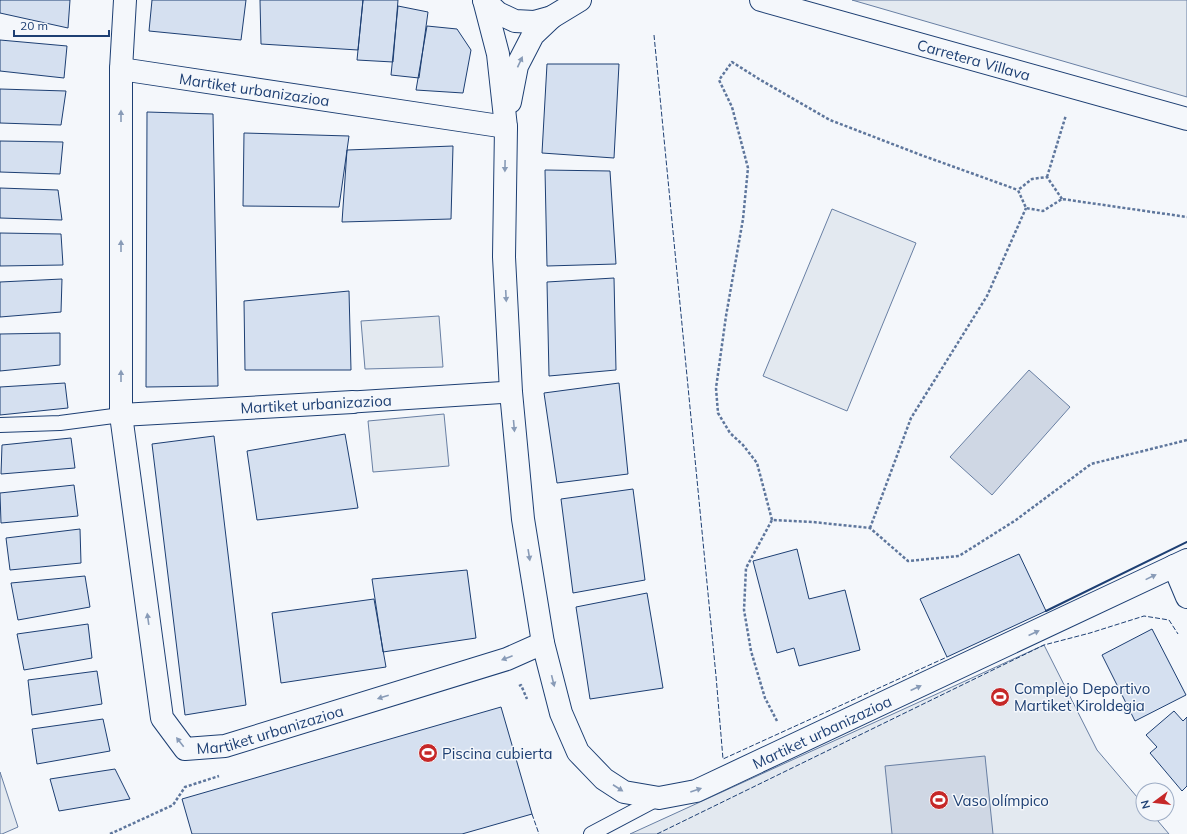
<svg xmlns="http://www.w3.org/2000/svg" width="1187" height="834" font-family="Mulish,sans-serif">
<style>
.green{fill:#e3e9f0;stroke:#687fa3}
.water{fill:#cfd7e4;stroke:#687fa3}
.building{fill:#d5e0f0;stroke:#1d3f73}
.lines{fill:none;stroke-linecap:round;stroke-linejoin:round}
.service-casing{stroke:#1d3f73;stroke-width:16}
.pedestrian-casing{stroke:#1d3f73;stroke-width:23}
.minor-casing{stroke:#1d3f73;stroke-width:24}
.secondary-casing{stroke:#1d3f73;stroke-width:24}
.path{stroke:#5e769c;stroke-width:2.5;stroke-dasharray:3 2;stroke-linecap:butt}
.service{stroke:#f4f7fb;stroke-width:14}
.pedestrian{stroke:#f4f7fb;stroke-width:21}
.minor{stroke:#f4f7fb;stroke-width:22}
.secondary{stroke:#f4f7fb;stroke-width:22}
.fence{stroke:#1d3f73;stroke-width:1;stroke-dasharray:5 2;stroke-linecap:butt}
.wall{stroke:#1d3f73;stroke-width:2}
.oneway{fill:#889bb7}
.labels{text-anchor:middle;dominant-baseline:central;stroke-width:3;stroke-linejoin:round;paint-order:stroke}
.street-label{font-size:15px;fill:#1d3f73;stroke:#f4f7fb}
.poi-label{font-size:15px;fill:#1d3f73;stroke:#f4f7fb;text-anchor:start}
</style>
<rect width="100%" height="100%" fill="#f4f7fb"/>
<!-- green -->
<path class="green" d="M852,0H1187V97Z
M832,209L916,243L847,411L763,376Z
M439,316L443,367L365,369L361,321Z
M444,414L449,466L373,472L368,421Z
M1044,645L1097,750L1143,804V814H1152L1169,834H630Z
M0,772L18,827L2,834H0Z"/>
<!-- water -->
<path class="water" d="M1029,370L1070,407L992,495L950,457Z
M985,756L993,834H892L885,766Z"/>
<!-- building -->
<path class="building" d="M0,0H70L68,28L0,13Z
M152,0H246L241,40L149,31Z
M260,0H363L358,50L261,44Z
M363,0H398L393,62L357,60Z
M398,6L428,12L419,78L391,75Z
M427,26L457,29L471,50L463,93L416,90Z
M0,40L67,46L64,78L0,71Z
M547,64H619L614,158L542,153Z
M0,89L66,91L61,125L0,123Z
M147,112L213,114L218,386L146,387Z
M244,133L349,136L339,207L243,206Z
M0,141L63,142L60,174L0,172Z
M453,146L451,219L342,222L347,150Z
M545,170L610,171L616,264L547,266Z
M0,188L58,190L62,220L0,218Z
M0,233L61,234L63,265L0,266Z
M614,278L616,370L549,376L547,282Z
M62,279L61,312L0,317V282Z
M349,291L351,370H245L244,301Z
M60,333V365L0,371V334Z
M65,383L68,408L0,415V387Z
M619,383L628,474L557,483L544,393Z
M345,434L358,508L257,520L247,451Z
M214,436L246,705L185,715L152,444Z
M71,438L75,468L1,474L2,445Z
M74,485L78,516L1,523L0,493Z
M633,489L645,580L573,593L561,499Z
M80,529L81,563L10,570L6,538Z
M797,549L809,599L845,590L860,650L799,666L794,648L777,653L753,561Z
M1019,554L1046,611L947,657L920,599Z
M467,570L476,638L383,652L372,579Z
M85,576L90,607L18,620L11,583Z
M647,593L663,688L590,699L576,607Z
M374,599L386,667L281,683L272,613Z
M88,624L92,658L24,670L17,634Z
M1152,629L1186,695L1135,721L1102,655Z
M97,671L102,704L32,715L28,680Z
M501,707L532,814L462,834H192L182,799Z
M1174,711L1183,721L1187,717V786L1182,791L1150,753L1157,747L1146,735Z
M103,719L110,751L37,764L32,729Z
M115,769L130,799L59,811L50,779Z"/>
<g class="lines">
<defs>
<path id="service" d="M0,425L60,423L121,415
M591,834L659,798"/>
<path id="pedestrian" d="M353,402L511,392"/>
<g id="minor">
<path id="s1" d="M125,0L121,69V415L162,718L185,749L225,746L507,659L543,643"/>
<path id="s2" d="M484,0L498,54L506,127L504,257L511,392L523,519L543,643L561,713L578,752L604,779L624,792L659,798L696,791L1187,560"/>
<path id="s3" d="M121,69L506,127"/>
<path d="M510,102L517,66L533,35L552,17"/>
<path d="M121,415L353,402"/>
<path d="M1174,566L1187,597"/>
</g>
<g id="secondary">
<path d="M484,0L498,13L515,21L534,22L552,17L580,0"/>
<path id="s4" d="M761,0L1187,119"/>
</g>
</defs>
<!-- service casing -->
<use href="#service" class="service-casing"/>
<!-- pedestrian casing -->
<use href="#pedestrian" class="pedestrian-casing"/>
<!-- minor casing -->
<use href="#minor" class="minor-casing"/>
<!-- secondary casing -->
<use href="#secondary" class="secondary-casing"/>
<!-- path -->
<path class="path" d="M1047,177L1066,115
M1062,199L1047,177L1032,179L1018,190L1026,208L1043,211L1062,199L1187,217
M772,520L757,463L743,445L730,433L718,413L716,388L726,316L743,219L748,168L732,107L719,80L732,62L759,79L830,120L921,155L1018,190
M870,528L911,418L987,296L1026,208
M519,686L521,685L527,699
M777,721L765,698L751,651L744,610L746,568L772,520L813,522L870,528L908,561L959,556L1016,520L1091,464L1187,440
M110,834L173,805L185,787L219,776"/>
<!-- service -->
<use href="#service" class="service"/>
<!-- pedestrian -->
<use href="#pedestrian" class="pedestrian"/>
<!-- minor -->
<use href="#minor" class="minor"/>
<!-- secondary -->
<use href="#secondary" class="secondary"/>
<!-- fence -->
<path class="fence" d="M654,35L716,676L723,759L947,657
M532,814L539,834
M657,834L1044,645L1090,633L1144,616L1169,620L1178,634"/>
<!-- wall -->
<path class="wall" d="M1046,611L1187,542"/>
</g>
<!-- one-way arrows -->
<defs><path id="oneway-solid" d="M-6-.8H1V-3.2L6.5 0L1 3.2V.8H-6Z"/></defs>
<g class="oneway">
<use href="#oneway-solid" transform="translate(520 62) rotate(-65)"/>
<use href="#oneway-solid" transform="translate(121 116) rotate(-90)"/>
<use href="#oneway-solid" transform="translate(505 166) rotate(91)"/>
<use href="#oneway-solid" transform="translate(121 246) rotate(-90)"/>
<use href="#oneway-solid" transform="translate(506 296) rotate(87)"/>
<use href="#oneway-solid" transform="translate(121 376) rotate(-90)"/>
<use href="#oneway-solid" transform="translate(514 426) rotate(85)"/>
<use href="#oneway-solid" transform="translate(529 555) rotate(81)"/>
<use href="#oneway-solid" transform="translate(1151 577) rotate(-26)"/>
<use href="#oneway-solid" transform="translate(148 619) rotate(-98)"/>
<use href="#oneway-solid" transform="translate(1034 633) rotate(-25)"/>
<use href="#oneway-solid" transform="translate(507 658) rotate(159)"/>
<use href="#oneway-solid" transform="translate(553 681) rotate(76)"/>
<use href="#oneway-solid" transform="translate(916 688) rotate(-25)"/>
<use href="#oneway-solid" transform="translate(383 697) rotate(163)"/>
<use href="#oneway-solid" transform="translate(180 742) rotate(-128)"/>
<use href="#oneway-solid" transform="translate(618 788) rotate(33)"/>
<use href="#oneway-solid" transform="translate(696 790) rotate(-19)"/>
</g>
<!-- icons -->
<defs>
<symbol id="stadium-disc" viewBox="-11 -11 22 22"><circle r="9.5" fill="#c62828" stroke="#f4f7fb"/><path d="M0-5a6.5 5 0 1 0 0 10a6.5 5 0 1 0 0-10ZM-3.5-1.8h7v3.6h-7Z" fill="#fff"/></symbol>
</defs>
<g fill-rule="evenodd">
<use href="#stadium-disc" x="989" y="686" width="22" height="22"/>
<use href="#stadium-disc" x="417" y="742" width="22" height="22"/>
<use href="#stadium-disc" x="928" y="789" width="22" height="22"/>
</g>
<g class="labels">
<!-- street labels -->
<g class="street-label">
<text stroke="none"><textPath href="#s4" startOffset="221">Carretera Villava</textPath></text>
<text stroke="none"><textPath href="#s3" startOffset="135">Martiket urbanizazioa</textPath></text>
<text transform="translate(316 404) rotate(-3)">Martiket urbanizazioa</text>
<text stroke="none"><textPath href="#s1" startOffset="847">Martiket urbanizazioa</textPath></text>
<text stroke="none"><textPath href="#s2" startOffset="1036">Martiket urbanizazioa</textPath></text>
</g>
<!-- poi labels -->
<g class="poi-label">
<text x="1014" y="688">Complejo Deportivo<tspan x="1014" dy="17">Martiket Kiroldegia</tspan></text>
<text x="442" y="753">Piscina cubierta</text>
<text x="953" y="800">Vaso olímpico</text>
</g>
</g>
<!-- north arrow -->
<g transform="translate(1155 802) rotate(255)"><circle r="19" fill="#f4f7fb" stroke="#9eadc5"/>
<path d="M0-3L7 15L0 10L-7 15Z" fill="#c62828"/>
<text y="-6" font-size="11" font-weight="bold" text-anchor="middle" fill="#1d3f73">N</text>
</g>
<!-- scale -->
<path d="M14 30v6h95v-6" fill="none" stroke="#1d3f73" stroke-width="2"/>
<text x="20" y="30" font-size="12" fill="#1d3f73" stroke="#f4f7fb" stroke-width="3" paint-order="stroke">20 m</text>
</svg>
